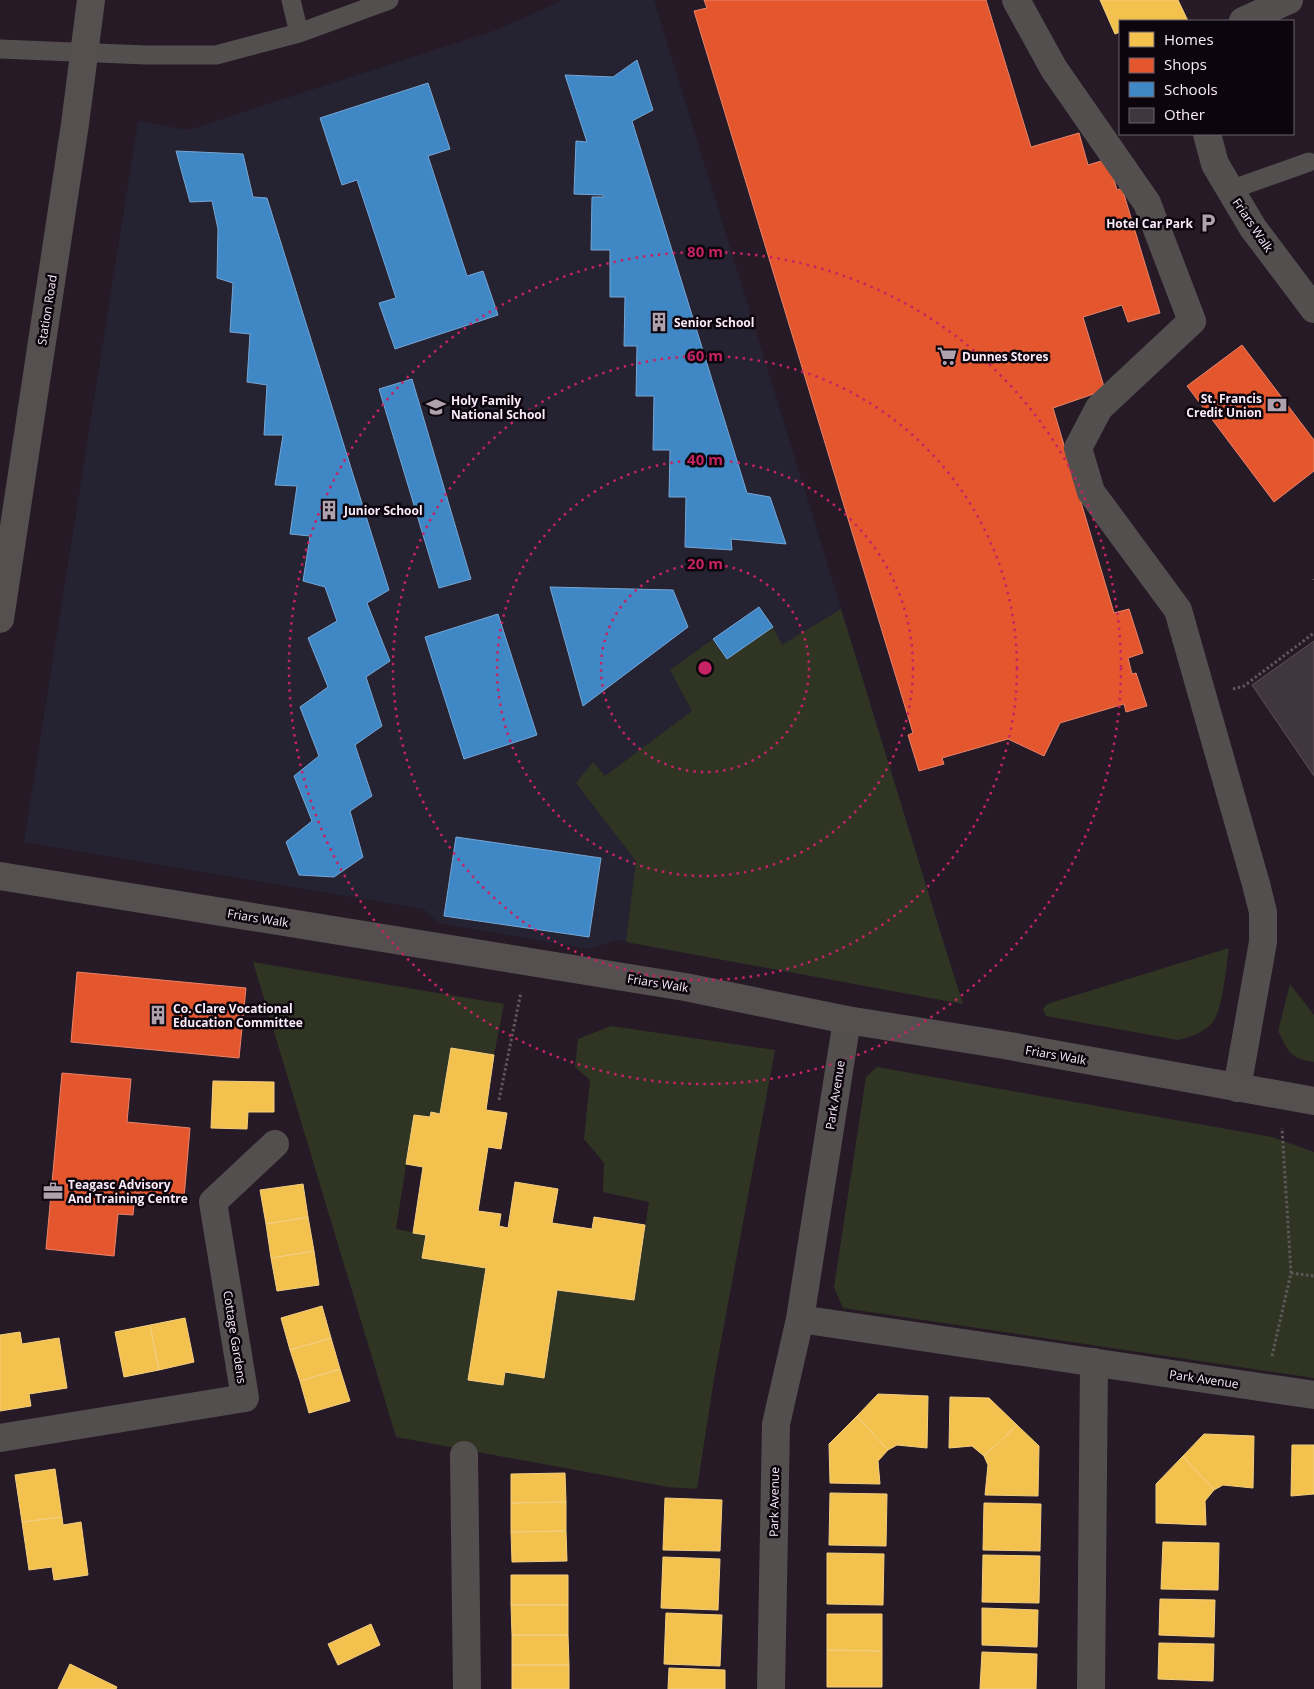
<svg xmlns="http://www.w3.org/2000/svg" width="1314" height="1689" font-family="'Open Sans',sans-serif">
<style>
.education{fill:#252231}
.green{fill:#303523}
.homes{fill:#f2c14e;stroke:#f4ce81}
.shops{fill:#e4572e;stroke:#ea836b}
.schools{fill:#3f88c5;stroke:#77a6d5}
.building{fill:#40363d;stroke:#5d5159}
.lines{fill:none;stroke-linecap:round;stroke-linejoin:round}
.path{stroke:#5e585b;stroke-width:3;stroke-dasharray:2.5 2.5;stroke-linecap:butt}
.lane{stroke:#544f4f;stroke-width:19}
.street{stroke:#544f4f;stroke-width:28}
.secondary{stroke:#55504f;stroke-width:28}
.ring{fill:none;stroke:#c52363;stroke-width:2.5;stroke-dasharray:2.5 5}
.labels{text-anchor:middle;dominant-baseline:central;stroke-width:5;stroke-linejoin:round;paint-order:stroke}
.poi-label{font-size:12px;font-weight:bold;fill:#f9ebf9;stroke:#0d050d;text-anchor:start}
.street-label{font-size:12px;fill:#f9ebf9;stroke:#0d050d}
.centre{fill:#c52363;stroke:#0d050d;stroke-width:2.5}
.ring-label{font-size:15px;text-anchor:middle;font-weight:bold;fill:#c52363;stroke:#0d050d;stroke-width:5;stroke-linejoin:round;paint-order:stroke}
</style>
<rect width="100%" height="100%" fill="#251a26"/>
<!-- education -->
<path class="education" d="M563,0H654L963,1004L617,940L588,949L439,923L423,909L24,842L138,121L188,130L496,30Z"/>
<!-- green -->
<path class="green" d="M841,609L947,954L963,1004L626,942L636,861L576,783L593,762L605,776L692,711L670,670L712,640L727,659L773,627L782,645Z
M1229,948C1226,966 1223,1011 1212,1023C1203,1033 1190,1037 1178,1040L1046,1016L1043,1009L1047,1004Z
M253,962L504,1004L494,1055L451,1049L440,1114L431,1112L430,1117L414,1115L396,1229L426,1235L422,1258L486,1268L469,1380L503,1385L505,1372L544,1378L557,1290L634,1300L649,1202L603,1192L604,1163L584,1139L590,1080L575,1067L578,1039L611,1026L775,1050L714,1379L697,1489L668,1487L396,1437Z
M1290,984L1314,1015V1062C1289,1058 1289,1052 1278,1031Z
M877,1067L1272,1137L1314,1152V1378L843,1308L834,1287L866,1077Z"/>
<!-- homes -->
<path class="homes" d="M1100,0H1178L1188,21H1120V32L1115,34Z
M451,1048L494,1055L486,1110L507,1113L501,1149L488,1147L478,1211L501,1214L499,1226L508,1228L515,1182L558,1189L552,1223L592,1229L594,1217L645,1225L634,1300L557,1290L544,1378L505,1372L503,1385L468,1380L486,1268L422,1258L426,1235L413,1233L423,1167L406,1164L414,1115L430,1117L431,1112L440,1114Z
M213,1081L274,1082V1112H248L247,1129L211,1128Z
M303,1184L308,1217L266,1224L260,1190Z
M308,1217L314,1251L271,1258L266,1224Z
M314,1251L319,1285L277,1291L271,1258Z
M322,1306L331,1338L290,1350L281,1318Z
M185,1318L194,1362L159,1370L150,1325Z
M150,1325L159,1370L124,1377L115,1332Z
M20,1332L22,1344L59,1338L67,1388L29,1394L31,1406L0,1411V1335Z
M331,1338L340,1369L300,1381L290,1350Z
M340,1369L350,1401L309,1413L300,1381Z
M878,1394L928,1396L927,1448L897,1445L888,1450L857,1416Z
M950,1397L989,1398L1017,1425L984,1456L972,1446L949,1448Z
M857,1416L888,1450L878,1461L880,1484L830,1483L829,1444Z
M1017,1425L1039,1446L1038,1496L985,1495L988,1465L984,1456Z
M1204,1434L1254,1436L1253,1488L1223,1485L1214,1490L1183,1456Z
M1292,1445H1314V1494L1291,1496Z
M1183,1456L1214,1490L1205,1501L1206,1525L1156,1523V1484Z
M55,1469L62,1517L22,1522L15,1475Z
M565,1473L566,1502L511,1503V1474Z
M830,1493L887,1494L886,1546L829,1545Z
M665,1498L722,1500L720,1551L663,1550Z
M566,1502V1531L511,1532V1503Z
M984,1503L1041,1504L1040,1551L983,1550Z
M62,1517L63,1525L81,1522L88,1575L54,1580L52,1567L29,1570L22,1522Z
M566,1531L567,1561L512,1562L511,1532Z
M1163,1542L1219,1543L1218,1590L1161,1589Z
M827,1553L884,1554L883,1605L827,1604Z
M983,1555L1040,1556L1039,1603L982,1602Z
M663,1557L720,1559L718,1610L661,1608Z
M511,1575H568V1605H511Z
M1160,1599L1215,1600L1214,1637L1159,1635Z
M511,1605H568V1635H512Z
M982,1608L1038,1610L1037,1647L982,1645Z
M666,1613L722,1615L720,1666L664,1664Z
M827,1614H882V1651L827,1650Z
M371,1624L380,1645L338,1665L328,1644Z
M512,1635H568L569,1665H512Z
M1159,1643L1214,1644L1213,1681L1158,1679Z
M827,1650L882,1651V1687H827Z
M982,1652L1037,1654L1036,1689H980Z
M70,1664L117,1687L116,1689H58Z
M512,1665H569V1689H512Z
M669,1668L725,1670V1689H668Z"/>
<!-- shops -->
<path class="shops" d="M704,0H986L1031,147L1079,133L1088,165L1108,159L1117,190L1122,188L1160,313L1128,322L1122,305L1083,317L1105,390L1053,408L1114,613L1129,609L1143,653L1128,658L1132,674L1136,673L1147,706L1126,712L1124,704L1060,723L1044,756L1008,739L942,758L944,764L919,771L908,735L913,733L694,11L707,8Z
M1242,345L1314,440V471L1274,502L1187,386Z
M77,972L246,988L239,1058L71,1042Z
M62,1073L131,1079L127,1122L190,1128L184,1198L135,1193L133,1215L118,1214L114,1256L46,1249Z"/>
<!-- schools -->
<path class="schools" d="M637,60L653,110L632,121L747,493L770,497L786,544L731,539L732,550L685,547L686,497H669L670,450H653L654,396H636L637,346H624L625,297H610V250H591L592,197H604L603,195L574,194L576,141L587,142L565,75L613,77Z
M428,83L450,149L428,156L467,276L483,271L498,315L395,349L379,303L396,298L357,180L342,185L320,118Z
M176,151L243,154L253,197L267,198L389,590L367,603L390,661L366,677L382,726L355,745L372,796L350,811L363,857L334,877L299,875L286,842L312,821L294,776L319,756L300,707L328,687L308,638L337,621L325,587L303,581L310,536L290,534L297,486L275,485L283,435H264L267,385L247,382L250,334L230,332L233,283L217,278L218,229L212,201L190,202Z
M412,379L471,579L439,588L379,389Z
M550,587L673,590L688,627L583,706Z
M759,607L773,627L727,659L713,639Z
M498,614L537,735L464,759L425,637Z
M456,837L601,858L589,937L444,916Z"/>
<!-- building -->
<path class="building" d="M1314,641V776L1252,685Z"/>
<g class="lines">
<!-- path -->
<path class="path" d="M1314,579V580
M1233,689L1244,686L1314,633
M499,1100L521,992
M1291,1273L1314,1276
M1272,1356L1291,1273L1282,1128"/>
<!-- lane -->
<path class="lane" d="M291,0L299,33
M0,49L146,55H216L299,33L389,0
M1230,190L1309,162"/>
<!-- street -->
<path class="street" d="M1016,0L1054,69L1147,203L1192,321L1099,408L1078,448L1091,492L1178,610L1256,884L1263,912V942L1237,1088
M1243,21L1289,0
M1207,134L1215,164L1253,228L1314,309
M800,1319L1314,1395
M0,1438L245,1398L213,1202L275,1144
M464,1455L467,1689
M771,1689L776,1424L800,1319L847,1020
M1091,1689L1094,1362"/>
<!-- secondary -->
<path class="secondary" d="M0,619L75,124L91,0
M0,876L685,987L847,1020L1004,1045L1314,1101"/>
</g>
<!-- distance rings -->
<g class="ring">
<circle cx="705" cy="668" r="104"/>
<circle cx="705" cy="668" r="208"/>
<circle cx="705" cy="668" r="312"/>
<circle cx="705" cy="668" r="416"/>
</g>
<!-- icons -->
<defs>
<symbol id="parking-bare" viewBox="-9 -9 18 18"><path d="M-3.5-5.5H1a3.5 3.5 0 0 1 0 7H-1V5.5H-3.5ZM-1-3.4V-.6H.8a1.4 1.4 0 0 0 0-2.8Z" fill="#afa2af" stroke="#0d050d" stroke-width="2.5" paint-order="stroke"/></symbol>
<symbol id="building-bare" viewBox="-9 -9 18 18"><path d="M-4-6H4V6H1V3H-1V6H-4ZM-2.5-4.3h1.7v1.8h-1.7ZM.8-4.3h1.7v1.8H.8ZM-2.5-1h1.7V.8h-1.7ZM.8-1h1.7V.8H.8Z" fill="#afa2af" stroke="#0d050d" stroke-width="2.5" paint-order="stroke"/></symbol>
<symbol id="supermarket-bare" viewBox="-9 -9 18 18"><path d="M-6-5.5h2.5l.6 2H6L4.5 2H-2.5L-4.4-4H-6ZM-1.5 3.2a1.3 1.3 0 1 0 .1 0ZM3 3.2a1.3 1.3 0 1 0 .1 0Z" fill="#afa2af" stroke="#0d050d" stroke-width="2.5" paint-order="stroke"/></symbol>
<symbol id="bank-bare" viewBox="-9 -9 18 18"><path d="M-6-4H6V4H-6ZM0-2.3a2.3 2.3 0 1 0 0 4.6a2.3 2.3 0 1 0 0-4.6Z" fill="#afa2af" stroke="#0d050d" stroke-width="2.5" paint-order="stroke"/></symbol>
<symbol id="school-bare" viewBox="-9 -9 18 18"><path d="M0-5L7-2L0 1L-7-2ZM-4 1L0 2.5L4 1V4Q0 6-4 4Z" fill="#afa2af" stroke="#0d050d" stroke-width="2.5" paint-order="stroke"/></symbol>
<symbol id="office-bare" viewBox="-9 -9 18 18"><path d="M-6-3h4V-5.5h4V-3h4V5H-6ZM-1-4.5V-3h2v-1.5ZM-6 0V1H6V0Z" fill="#afa2af" stroke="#0d050d" stroke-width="2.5" paint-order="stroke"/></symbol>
</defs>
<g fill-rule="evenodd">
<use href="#parking-bare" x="1194" y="209" width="28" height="28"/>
<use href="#building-bare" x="645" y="308" width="28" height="28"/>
<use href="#supermarket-bare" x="933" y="342" width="28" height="28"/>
<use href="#bank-bare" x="1263" y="391" width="28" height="28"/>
<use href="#school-bare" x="422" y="393" width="28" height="28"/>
<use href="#building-bare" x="315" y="496" width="28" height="28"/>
<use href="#building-bare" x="144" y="1001" width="28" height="28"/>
<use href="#office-bare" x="39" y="1177" width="28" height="28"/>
</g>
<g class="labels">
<!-- poi labels -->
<g class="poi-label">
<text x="1193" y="223" text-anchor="end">Hotel Car Park</text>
<text x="674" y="322">Senior School</text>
<text x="962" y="356">Dunnes Stores</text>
<text x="1262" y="398" text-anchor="end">St. Francis<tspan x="1262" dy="14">Credit Union</tspan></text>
<text x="451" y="400">Holy Family<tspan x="451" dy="14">National School</tspan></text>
<text x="344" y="510">Junior School</text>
<text x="173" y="1008">Co. Clare Vocational<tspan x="173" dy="14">Education Committee</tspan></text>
<text x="68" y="1184">Teagasc Advisory<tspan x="68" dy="14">And Training Centre</tspan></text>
</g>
<!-- street labels -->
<g class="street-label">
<text transform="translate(1253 225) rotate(56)">Friars Walk</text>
<text transform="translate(47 310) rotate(-81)">Station Road</text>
<text transform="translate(258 918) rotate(9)">Friars Walk</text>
<text transform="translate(658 983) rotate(9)">Friars Walk</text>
<text transform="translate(1056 1055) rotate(10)">Friars Walk</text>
<text transform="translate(835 1095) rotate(-81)">Park Avenue</text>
<text transform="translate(235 1337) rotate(81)">Cottage Gardens</text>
<text transform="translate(1204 1379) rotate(8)">Park Avenue</text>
<text transform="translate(774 1502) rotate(-89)">Park Avenue</text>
</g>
</g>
<circle cx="705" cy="668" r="8" class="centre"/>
<g class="ring-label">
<text x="705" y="257">80 m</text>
<text x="705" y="361">60 m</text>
<text x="705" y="465">40 m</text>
<text x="705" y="569">20 m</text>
</g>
<!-- legend -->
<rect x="1119" y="20" width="175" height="115" fill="#0d050d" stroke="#6b616b"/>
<rect x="1129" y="32" width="25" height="15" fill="#f2c14e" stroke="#6b616b"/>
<text x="1164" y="45" font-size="15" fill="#f9ebf9">Homes</text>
<rect x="1129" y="58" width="25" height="15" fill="#e4572e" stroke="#6b616b"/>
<text x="1164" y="70" font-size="15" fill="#f9ebf9">Shops</text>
<rect x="1129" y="82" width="25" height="15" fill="#3f88c5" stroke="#6b616b"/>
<text x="1164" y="95" font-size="15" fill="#f9ebf9">Schools</text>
<rect x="1129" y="108" width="25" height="15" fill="#40363d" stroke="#6b616b"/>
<text x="1164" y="120" font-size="15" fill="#f9ebf9">Other</text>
</svg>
